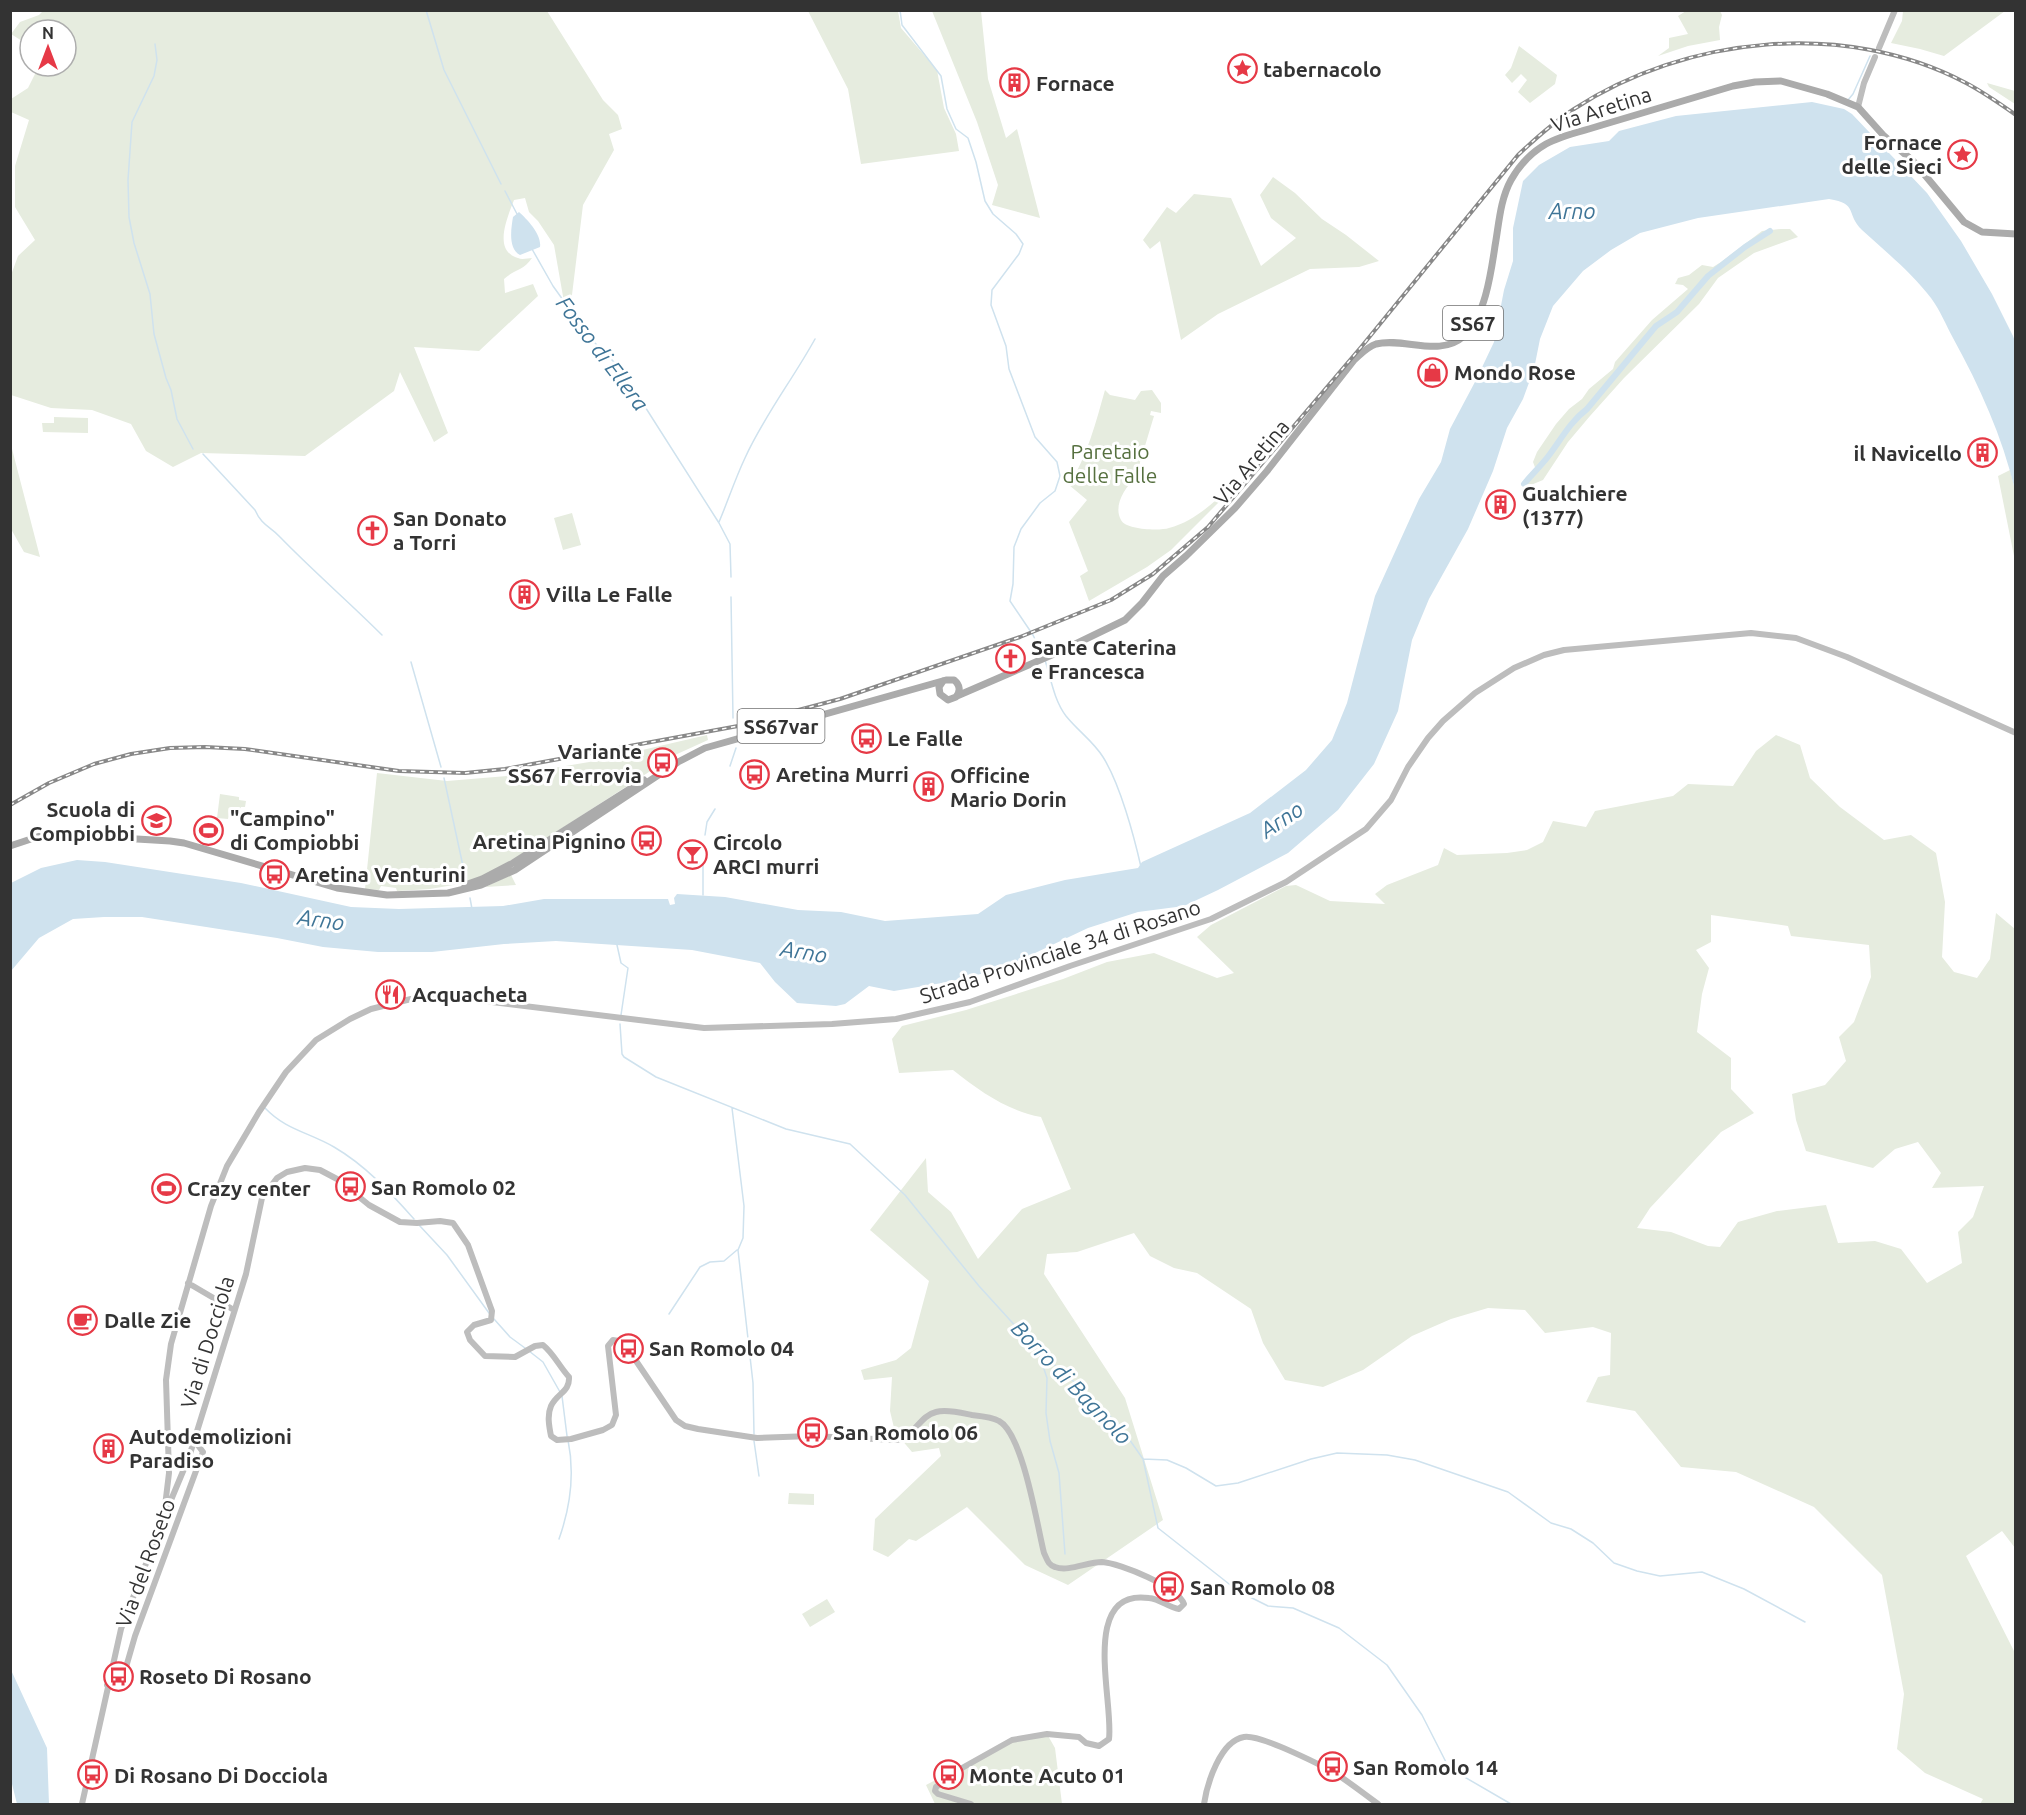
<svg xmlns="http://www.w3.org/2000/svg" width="2026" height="1815" font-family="Ubuntu,sans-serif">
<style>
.green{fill:#e6ecdf;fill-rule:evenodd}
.water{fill:#cfe2ee}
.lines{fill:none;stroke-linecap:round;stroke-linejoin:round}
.stream{stroke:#cfe2ee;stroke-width:1.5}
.canal{stroke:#cfe2ee;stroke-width:6}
.secondary{stroke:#bdbdbd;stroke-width:6}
.primary{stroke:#ababab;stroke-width:7}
.rail-casing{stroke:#888;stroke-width:4}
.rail{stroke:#fff;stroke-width:1.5;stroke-dasharray:4.5;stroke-linecap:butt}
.labels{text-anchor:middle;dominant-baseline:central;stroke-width:6;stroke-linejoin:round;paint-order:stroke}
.shield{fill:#fff;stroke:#707070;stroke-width:1.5}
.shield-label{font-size:20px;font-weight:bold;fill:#333}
.poi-label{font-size:21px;font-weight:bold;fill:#333;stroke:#fff;text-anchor:start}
.street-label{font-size:21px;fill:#333;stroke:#fff}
.park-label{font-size:21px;fill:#56703f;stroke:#fff}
.water-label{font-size:22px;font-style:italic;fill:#3f7597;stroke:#fff}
</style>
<rect width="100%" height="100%" fill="#fff"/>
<!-- green -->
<path class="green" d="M43,11H547L603,100L618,115L622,129L609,134L614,150L583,205L571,303L564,302L554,245L538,221L529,212L525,198L514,200C508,216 492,251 518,258C522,260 528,258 532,258C523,271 515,269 504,279L505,293L533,284L538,296L479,351L414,347L448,433L434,442L400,372L394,391L305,456L201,453L173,467L146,451L131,424L92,410L51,408L11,395V275L18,256L35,240L15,207V166L29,120L11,112V99L28,88L37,70L42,66H66V30H30V46L11,34L20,22L39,15Z
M808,11H898L901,28L937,70L944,108L956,134L959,151L861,164L848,89Z
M932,11H981L988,79L1006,138L1017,129L1040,218L992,205L998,185L977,122Z
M1686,11H1720L1722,15L1719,27L1720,40L1688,46L1658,56L1669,48V38L1688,34L1678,16Z
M1903,11V10L2005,11L1944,56L1920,49L1891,43L1902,21Z
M1519,46L1557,75L1555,84L1530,103L1518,92L1527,80L1521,74L1512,83L1505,75L1511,68Z
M1987,83L2015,91V104L1989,87Z
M1273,177L1295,193L1322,219L1346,235L1379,261L1359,267L1310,269L1218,314L1181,340L1160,241L1150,249L1143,240L1167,207L1176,213L1194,194L1231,198L1261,266L1296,238L1271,218L1260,195Z
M1781,229H1790L1798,237L1754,253L1718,278L1699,304L1624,378L1590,416L1568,442L1543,480L1526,487L1524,484L1536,470L1533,462L1537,452L1556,424L1569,409L1582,399L1589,389L1613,369L1615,362L1652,320L1688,289L1683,285L1675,284L1678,278L1689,275L1702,265L1713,267L1721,262L1762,231Z
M1105,390L1110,395L1135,400L1141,391L1152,390L1161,403V413L1151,411L1150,415L1154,416L1135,479C1125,487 1113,506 1121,520C1126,530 1160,531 1169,528C1192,522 1210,506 1227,490L1228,493L1171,550L1147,567L1089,601L1080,576L1088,571L1069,522L1087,500L1069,485C1087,457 1096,422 1105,390Z
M54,417L88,418V433L43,432L42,423H54Z
M11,445L40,557L24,552L11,529Z
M2010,470L2015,490V561L1998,476Z
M572,513L581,545L563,550L554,518Z
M707,735L708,740L664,760L652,770L522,854L487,874L465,883L430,889L397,891L396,888L381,886L379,890L365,889L377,773L447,781L507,776L595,761Z
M1776,735L1800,745L1810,778L1840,807L1884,840L1911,835L1936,853L1945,902L1942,957L1954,972L1977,978L1990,959L1996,913L2015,929V1548L2002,1531L1966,1556L2015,1653V1804H1980L1983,1799L1925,1773L1897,1749L1904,1694L1882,1575L1814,1507L1736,1472L1681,1467L1635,1411L1586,1402L1598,1377L1610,1375L1611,1333L1593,1327L1545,1333L1525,1310L1488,1308L1451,1319L1412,1336L1363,1370L1323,1387L1285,1380L1263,1343L1251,1309L1197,1273L1174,1268L1150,1256L1134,1233L1077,1252L1047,1254L1044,1274L1125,1398L1163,1520L1068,1585L1025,1565L967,1507L916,1541L909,1539L888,1557L873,1550L875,1519L941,1456L939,1448L912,1452L895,1432L890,1411L892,1377L864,1380L861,1370L896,1360L911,1348L929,1281L870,1230L926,1158L928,1192L951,1212L978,1259L1022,1209L1071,1189L1041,1117C1006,1110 981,1092 953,1070L899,1073L892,1039L902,1026L966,1010L1063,979L1107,962L1154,953L1217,978L1234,973L1197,937L1211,925L1286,886L1296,885L1330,901L1385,904L1375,894L1387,885L1438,865L1444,848L1457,855L1507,853L1527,850L1543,842L1553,821L1586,827L1595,811L1673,796L1688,784L1733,786L1756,751ZM1711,915L1788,926L1791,936L1869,945L1871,977L1854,1022L1839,1037L1846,1061L1825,1085L1792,1094L1796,1120L1806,1151L1873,1168L1895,1149L1918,1142L1941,1173L1932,1188L1984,1186L1973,1217L1958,1232L1962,1263L1927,1283L1901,1249L1875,1241L1838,1243L1826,1205L1777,1211L1738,1222L1720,1247L1708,1246L1671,1232L1637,1228L1650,1208L1721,1132L1754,1113L1731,1089V1058L1697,1032L1702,994L1709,968L1696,950L1711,942Z
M220,794L239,797V800L246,801L245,807H241L240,814L229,813L228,819L217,818Z
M205,819L216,820L213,842L202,841Z
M511,875L516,885L485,887Z
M789,1493L814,1494V1505L788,1504Z
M827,1599L835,1612L810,1627L802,1614Z
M1047,1734L1055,1748L1062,1804H935L926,1785L1012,1740Z"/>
<!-- water -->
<path class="water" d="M1812,102L1844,109L1852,114L1927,193L1961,241L1992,294L2013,336L2016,344L2015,490C2002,436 1980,387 1953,338C1946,325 1940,310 1931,298C1911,272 1886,252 1862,230C1845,213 1859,204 1829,199L1698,218L1640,233L1611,250L1583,271L1553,306L1540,339L1534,369L1523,399L1507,428L1493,471L1468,529L1429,599L1412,640L1398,711L1374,764L1338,810L1288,853L1218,890L1184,906L1138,912L1088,928L1001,969L948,982L894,991L869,986L845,1004L836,1006L797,1003L775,982L760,963L692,950L556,941L504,944L432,952H378L323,947L277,938L142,917H104L73,919L39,938L11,971V883L41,868L77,860L105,862L241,883L351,907L399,909L503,906L544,899H668L670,905L675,904L674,898L677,894L725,897L798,910L841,912L885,921L978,914L1006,895L1065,880L1138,868L1142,862L1250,813L1306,770L1332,740L1347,703L1375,596L1419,499L1441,462L1450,429L1476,380L1494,342L1504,290L1513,261V228L1523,181L1539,165L1570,147L1609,141L1619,131L1676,116Z
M519,212C528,220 542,235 540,247L520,255C508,249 511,229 513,217Z
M11,1670L47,1748L49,1804H17L10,1776Z"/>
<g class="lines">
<!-- stream -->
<path class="stream" d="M426,10L444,70L501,184
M900,10L902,25L941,76L947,109L956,129L968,138L976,162L985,201L993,214L1016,234L1023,244L1019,254L992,290L991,305L1006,346L1009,369L1035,437L1057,462L1060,476L1055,491L1040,503L1021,529L1014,547L1013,584L1010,601L1033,635L1043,656
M155,44L157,60L154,76L132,122L128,180L129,217L134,243L150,294L154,334L166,378L171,390L177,419L193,449
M1848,100L1853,94L1870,56
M505,191L517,214
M532,249L553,286L591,339L621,369L719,523L730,544L731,577
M203,454L255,510C262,526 270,526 280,537C313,571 349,602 382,635
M719,522C728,501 735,479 745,458C764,416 793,379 815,339
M731,597L733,718
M1045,660C1051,679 1054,700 1066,716C1078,731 1093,741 1103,757C1120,784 1134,836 1141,867
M411,662L441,767
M730,766L736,748
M444,778L466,880
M705,835L707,822L715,809
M703,895V860
M470,898L472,909
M617,945L621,963L628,968L621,1015
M620,1024L622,1054L624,1057L656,1077L786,1129L850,1144L905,1195L979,1286L1039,1352L1079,1386L1120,1426L1143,1459L1158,1528L1238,1591L1268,1606L1293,1608L1339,1628L1387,1665L1422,1715L1449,1768L1511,1804
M265,1108C286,1130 308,1132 334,1147C365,1165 390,1192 414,1219
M732,1108L744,1206L743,1238L738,1250L753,1383L754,1434
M419,1225L447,1255L489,1313
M669,1314L700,1267L710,1262L724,1261L737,1250
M494,1319L510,1337L525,1348
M529,1351L543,1362L560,1392
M1039,1354L1047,1378L1046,1413L1050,1441L1059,1473L1065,1554
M562,1396L567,1436
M754,1441L759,1476
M1143,1459L1167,1460L1186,1468L1216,1486L1238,1483L1311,1459L1337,1453L1387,1455L1415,1460L1508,1492L1551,1523L1571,1529L1593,1543L1614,1563L1637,1571L1660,1576L1702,1572L1744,1589L1805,1622
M559,1539C570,1508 575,1474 568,1440"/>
<!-- canal -->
<path class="canal" d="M1524,484C1532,474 1542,465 1550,454C1562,438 1570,422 1587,409L1656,326L1677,312L1708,276L1745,247L1770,231"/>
<!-- secondary -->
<path class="secondary" d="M1879,48L1895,10
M1858,107L1864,83L1875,57
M188,1283L234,1310
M166,1512L189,1457L246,1274L262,1198L277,1178L287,1172L305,1168L320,1170L337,1179L369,1205L400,1222L417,1223L440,1221L453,1223L468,1245L492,1311L491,1320L474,1325L467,1332L470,1340L485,1356L515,1357L535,1346L543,1345C554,1354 559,1366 569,1377C570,1392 557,1393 551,1406C547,1415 549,1426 551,1436L557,1440L571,1439L603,1430L612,1425L616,1415L608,1346L613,1340C620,1340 623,1344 628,1349L676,1420L685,1426L698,1429L757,1438L811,1436L896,1440C914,1438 919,1416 936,1412C947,1409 962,1413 972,1415C981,1416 992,1417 999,1421C1023,1434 1037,1525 1044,1553C1047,1559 1048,1565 1055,1567C1069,1572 1087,1562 1102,1562C1120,1563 1178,1587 1184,1604L1179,1609C1168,1607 1160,1599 1149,1598C1079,1588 1114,1702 1109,1739L1099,1746L1086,1743L1079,1737L1047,1734L1012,1740L962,1768L936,1787L935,1791L938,1794L971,1804
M107,1685L120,1688L135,1636L203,1452L194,1440
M82,1804L121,1629L160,1527L165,1506L169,1473L166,1380L171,1344L211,1206L227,1166L259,1112L286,1072L316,1040L350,1019L371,1009L411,999L443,996L704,1028L832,1024L896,1019L970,1002L1070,966L1211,919L1286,882L1366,829L1391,800L1408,767L1428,738L1443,721L1475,693L1514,668L1544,655L1564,650L1751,633L1796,638L1847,657L2016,733
M1204,1804C1207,1784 1220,1741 1244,1737C1260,1734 1326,1767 1341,1777C1354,1786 1366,1795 1378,1804"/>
<!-- primary -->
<path class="primary" d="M957,696L1061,651L1125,620L1142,603L1163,576L1186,556L1235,508L1267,471L1354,360C1361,354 1367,347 1376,344C1404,337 1440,358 1464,336C1485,317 1491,273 1495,246C1499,224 1500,200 1511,180C1519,166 1532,152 1546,144C1562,135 1584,131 1602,125C1646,112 1689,99 1733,86L1755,82L1781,81L1827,94L1858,107L1884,136L1914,162L1964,222L1982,232L2016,234
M10,846L40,836L54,834L170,841L184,843L337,888L387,895L448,893L481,885L515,870L678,762L705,748L946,680H954C960,685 961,691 956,697L948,700L940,694L939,687L943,681
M465,885L482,879L513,863L644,780"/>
<defs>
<path id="rail" d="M10,805L49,783L94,764L131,754L170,748L205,747L245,749L399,771L465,773L505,769L738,726L840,699L1020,637L1111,600L1153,574L1208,527L1362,346L1518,155C1536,138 1554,122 1574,109C1686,36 1845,19 1966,83C1983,92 1999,103 2016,115"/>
</defs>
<!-- rail casing -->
<use href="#rail" class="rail-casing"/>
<!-- rail -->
<use href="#rail" class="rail"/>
</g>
<!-- icons -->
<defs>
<symbol id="sight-ring" viewBox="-11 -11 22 22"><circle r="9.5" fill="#fff" stroke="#e63946" stroke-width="1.5"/><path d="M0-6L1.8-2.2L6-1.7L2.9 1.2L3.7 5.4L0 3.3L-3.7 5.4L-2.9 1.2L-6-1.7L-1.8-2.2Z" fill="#e63946"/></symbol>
<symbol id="building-ring" viewBox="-11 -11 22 22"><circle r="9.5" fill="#fff" stroke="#e63946" stroke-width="1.5"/><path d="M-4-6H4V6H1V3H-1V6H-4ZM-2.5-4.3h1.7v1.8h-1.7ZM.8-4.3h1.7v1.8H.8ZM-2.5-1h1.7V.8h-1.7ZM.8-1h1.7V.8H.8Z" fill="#e63946"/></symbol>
<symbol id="shop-ring" viewBox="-11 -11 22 22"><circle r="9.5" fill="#fff" stroke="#e63946" stroke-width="1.5"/><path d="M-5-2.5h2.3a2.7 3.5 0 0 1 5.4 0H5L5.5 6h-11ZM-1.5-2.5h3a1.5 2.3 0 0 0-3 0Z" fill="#e63946"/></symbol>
<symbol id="church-ring" viewBox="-11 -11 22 22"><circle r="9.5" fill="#fff" stroke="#e63946" stroke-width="1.5"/><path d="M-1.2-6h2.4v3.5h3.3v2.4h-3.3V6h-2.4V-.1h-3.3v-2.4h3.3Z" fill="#e63946"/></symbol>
<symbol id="bus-ring" viewBox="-11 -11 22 22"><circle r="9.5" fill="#fff" stroke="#e63946" stroke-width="1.5"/><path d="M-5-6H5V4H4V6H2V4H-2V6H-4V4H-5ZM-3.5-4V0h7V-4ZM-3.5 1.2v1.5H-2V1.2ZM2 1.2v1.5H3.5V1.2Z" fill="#e63946"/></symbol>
<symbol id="school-ring" viewBox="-11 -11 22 22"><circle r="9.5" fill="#fff" stroke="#e63946" stroke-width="1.5"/><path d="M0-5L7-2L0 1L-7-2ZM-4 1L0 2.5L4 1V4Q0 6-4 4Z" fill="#e63946"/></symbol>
<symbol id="stadium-ring" viewBox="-11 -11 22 22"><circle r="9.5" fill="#fff" stroke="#e63946" stroke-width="1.5"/><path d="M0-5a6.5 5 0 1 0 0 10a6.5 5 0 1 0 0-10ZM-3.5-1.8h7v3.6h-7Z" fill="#e63946"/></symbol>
<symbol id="bar-ring" viewBox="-11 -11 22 22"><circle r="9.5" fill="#fff" stroke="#e63946" stroke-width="1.5"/><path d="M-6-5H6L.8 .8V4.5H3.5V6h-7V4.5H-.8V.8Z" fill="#e63946"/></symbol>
<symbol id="restaurant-ring" viewBox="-11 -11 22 22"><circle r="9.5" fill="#fff" stroke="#e63946" stroke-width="1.5"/><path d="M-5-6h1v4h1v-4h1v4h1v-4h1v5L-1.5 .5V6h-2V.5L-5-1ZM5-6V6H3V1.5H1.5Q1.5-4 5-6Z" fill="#e63946"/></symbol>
<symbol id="cafe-ring" viewBox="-11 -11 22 22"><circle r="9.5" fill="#fff" stroke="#e63946" stroke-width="1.5"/><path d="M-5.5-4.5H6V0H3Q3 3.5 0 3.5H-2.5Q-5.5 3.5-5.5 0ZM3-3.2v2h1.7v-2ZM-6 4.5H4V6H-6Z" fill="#e63946"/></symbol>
</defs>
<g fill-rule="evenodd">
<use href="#sight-ring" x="1226" y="52" width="33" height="33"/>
<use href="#building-ring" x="998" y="66" width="33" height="33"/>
<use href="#sight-ring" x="1946" y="138" width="33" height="33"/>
<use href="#shop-ring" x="1416" y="356" width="33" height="33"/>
<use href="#building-ring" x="1966" y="436" width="33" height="33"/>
<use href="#building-ring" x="1484" y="488" width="33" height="33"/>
<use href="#church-ring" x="356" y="514" width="33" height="33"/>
<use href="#building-ring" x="508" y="578" width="33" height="33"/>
<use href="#church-ring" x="994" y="642" width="33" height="33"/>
<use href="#bus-ring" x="850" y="722" width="33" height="33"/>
<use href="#bus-ring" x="646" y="746" width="33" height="33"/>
<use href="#bus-ring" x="738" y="758" width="33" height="33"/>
<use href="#building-ring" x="912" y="770" width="33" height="33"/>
<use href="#school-ring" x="140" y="804" width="33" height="33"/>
<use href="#stadium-ring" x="192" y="814" width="33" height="33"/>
<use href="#bus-ring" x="630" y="824" width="33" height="33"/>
<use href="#bar-ring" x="676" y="838" width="33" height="33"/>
<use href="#bus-ring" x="258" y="858" width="33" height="33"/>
<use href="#restaurant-ring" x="374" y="978" width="33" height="33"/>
<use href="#bus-ring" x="334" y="1170" width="33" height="33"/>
<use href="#stadium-ring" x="150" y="1172" width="33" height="33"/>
<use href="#cafe-ring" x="66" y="1304" width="33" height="33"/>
<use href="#bus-ring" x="612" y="1332" width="33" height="33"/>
<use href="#bus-ring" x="796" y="1416" width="33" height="33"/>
<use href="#building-ring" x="92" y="1432" width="33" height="33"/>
<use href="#bus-ring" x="1152" y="1570" width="33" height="33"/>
<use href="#bus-ring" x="102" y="1660" width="33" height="33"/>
<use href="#bus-ring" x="1316" y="1750" width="33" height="33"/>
<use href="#bus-ring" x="76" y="1758" width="33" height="33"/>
<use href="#bus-ring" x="932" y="1758" width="33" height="33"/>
</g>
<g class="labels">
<!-- shield labels -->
<g class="shield">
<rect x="1443" y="306" width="60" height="34" rx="4.5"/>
<rect x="737.5" y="709" width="87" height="34" rx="4.5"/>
</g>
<g class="shield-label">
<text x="1473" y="323">SS67</text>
<text x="781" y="726">SS67var</text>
</g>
<!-- poi labels -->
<g class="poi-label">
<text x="1263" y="69">tabernacolo</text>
<text x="1036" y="83">Fornace</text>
<text x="1942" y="142" text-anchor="end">Fornace<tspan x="1942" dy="24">delle Sieci</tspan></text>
<text x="1454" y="372">Mondo Rose</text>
<text x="1962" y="453" text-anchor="end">il Navicello</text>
<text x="1522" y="493">Gualchiere<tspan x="1522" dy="24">(1377)</tspan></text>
<text x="393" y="518">San Donato<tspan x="393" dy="24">a Torri</tspan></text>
<text x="546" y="594">Villa Le Falle</text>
<text x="1031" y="647">Sante Caterina<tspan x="1031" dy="24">e Francesca</tspan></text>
<text x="887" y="738">Le Falle</text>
<text x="642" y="751" text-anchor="end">Variante<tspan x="642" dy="24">SS67 Ferrovia</tspan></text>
<text x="776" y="774">Aretina Murri</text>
<text x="950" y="775">Officine<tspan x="950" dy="24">Mario Dorin</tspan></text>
<text x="135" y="809" text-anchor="end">Scuola di<tspan x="135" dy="24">Compiobbi</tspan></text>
<text x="230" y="818">"Campino"<tspan x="230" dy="24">di Compiobbi</tspan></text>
<text x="626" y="841" text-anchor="end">Aretina Pignino</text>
<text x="713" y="842">Circolo<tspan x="713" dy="24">ARCI murri</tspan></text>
<text x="295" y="874">Aretina Venturini</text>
<text x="412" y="994">Acquacheta</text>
<text x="371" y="1187">San Romolo 02</text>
<text x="187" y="1188">Crazy center</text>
<text x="104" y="1320">Dalle Zie</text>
<text x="649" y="1348">San Romolo 04</text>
<text x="833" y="1432">San Romolo 06</text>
<text x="129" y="1436">Autodemolizioni<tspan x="129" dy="24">Paradiso</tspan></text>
<text x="1190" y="1587">San Romolo 08</text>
<text x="139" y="1676">Roseto Di Rosano</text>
<text x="1353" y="1767">San Romolo 14</text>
<text x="114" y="1775">Di Rosano Di Docciola</text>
<text x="969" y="1775">Monte Acuto 01</text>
</g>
<!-- street labels -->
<g class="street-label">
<text transform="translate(1601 109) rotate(-18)">Via Aretina</text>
<text transform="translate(1251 462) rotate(-50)">Via Aretina</text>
<text transform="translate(1060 951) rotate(-18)">Strada Provinciale 34 di Rosano</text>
<text transform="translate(207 1342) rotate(-73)">Via di Docciola</text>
<text transform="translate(145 1563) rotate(-70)">Via del Roseto</text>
</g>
<!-- park labels -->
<g class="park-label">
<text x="1110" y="451">Paretaio<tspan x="1110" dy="24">delle Falle</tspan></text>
</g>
<!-- water labels -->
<g class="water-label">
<text x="1572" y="210">Arno</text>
<text transform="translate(603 353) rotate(53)">Fosso di Ellera</text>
<text transform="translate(1281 819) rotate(-34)">Arno</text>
<text transform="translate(321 919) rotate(8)">Arno</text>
<text transform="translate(804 951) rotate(9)">Arno</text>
<text transform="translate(1072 1382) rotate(46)">Borro di Bagnolo</text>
</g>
</g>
<!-- border -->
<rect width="2026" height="1815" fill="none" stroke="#333333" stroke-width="24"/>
<!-- north arrow -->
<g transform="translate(48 48)"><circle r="28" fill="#ffffff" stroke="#adadad" stroke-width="1.5"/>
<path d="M0-4.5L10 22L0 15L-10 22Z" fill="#e63946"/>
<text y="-9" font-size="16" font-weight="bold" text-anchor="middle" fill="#333333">N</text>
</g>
</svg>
